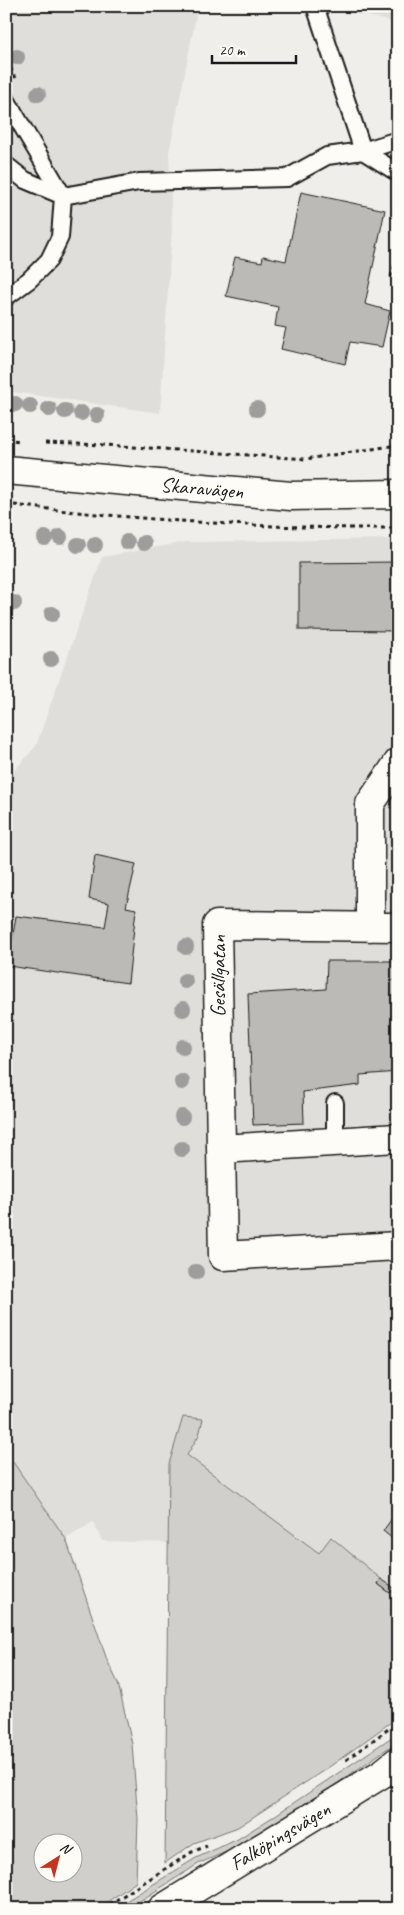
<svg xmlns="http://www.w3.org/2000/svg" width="404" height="1915" font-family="Caveat,sans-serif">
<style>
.built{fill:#e0deda}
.green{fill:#d0cfcc;stroke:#767674;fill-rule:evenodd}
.building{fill:#bbbab6;stroke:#1c1c1c}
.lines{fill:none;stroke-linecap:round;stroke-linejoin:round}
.service-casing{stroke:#1c1c1c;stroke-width:20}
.minor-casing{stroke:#1c1c1c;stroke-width:31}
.primary-casing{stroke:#1c1c1c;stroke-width:31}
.path{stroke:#1c1c1c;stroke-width:3;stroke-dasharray:4 4;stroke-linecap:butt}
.service{stroke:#fdfcf7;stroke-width:16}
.minor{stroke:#fdfcf7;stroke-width:28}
.primary{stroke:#fdfcf7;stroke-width:28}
.tree{fill:#9e9d9b}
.labels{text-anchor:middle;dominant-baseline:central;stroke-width:4;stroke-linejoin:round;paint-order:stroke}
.street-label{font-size:21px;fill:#1c1c1c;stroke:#fdfcf7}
</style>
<rect width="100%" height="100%" fill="#f0eeea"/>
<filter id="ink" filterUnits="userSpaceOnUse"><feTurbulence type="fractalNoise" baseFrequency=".02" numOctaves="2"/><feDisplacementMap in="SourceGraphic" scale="10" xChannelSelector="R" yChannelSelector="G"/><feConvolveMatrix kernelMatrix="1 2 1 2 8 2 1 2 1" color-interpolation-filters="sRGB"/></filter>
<g filter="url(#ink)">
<!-- built -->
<path class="built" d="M6,6H198L169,153L172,228L160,413L6,391Z
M325,6H398V23Z
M398,539V1610L172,1543L102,1541L93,1522L66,1539L6,1452V780L36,746L102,557L186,542Z"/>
<!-- green -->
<path class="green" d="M183,1417L203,1419L199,1435L187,1455L319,1553L331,1537L381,1579L378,1584L390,1593L393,1587L398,1591V1717L332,1765L238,1827L194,1843L165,1863L169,1464Z
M6,1452L66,1539L107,1660L118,1683L132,1744L138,1819L136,1882L97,1909H6ZM72,1842V1872H42V1842Z
M398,1733V1741L338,1783L240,1846L200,1863L127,1909H113L196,1858L238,1839L271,1818Z"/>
<!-- building -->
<path class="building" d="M301,192L385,210L365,304L390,311L382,347L350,342L345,364L281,349L286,328L275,326L278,307L226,296L235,257L262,262L263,256L286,261Z
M398,562V631L299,630V563Z
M95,855L136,864L126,907L136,909L128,983L8,966L16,916L105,927L109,903L89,899Z
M327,961H398V1072L360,1075V1085L303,1092L304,1123L253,1125L248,994L326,989Z
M398,1510V1543L383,1531Z
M381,1579L393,1587L390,1593L378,1584Z"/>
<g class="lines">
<defs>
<path id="service" d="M315,6L363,151L398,173
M6,99L63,196L60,237L49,260L29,280L6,297
M6,165L25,180L63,196L139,182L287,178L327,156L363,151L398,140
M335,1103V1142"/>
<path id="minor" d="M370,927V804L398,763
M398,927L217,925L223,1256L398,1246
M221,1149L397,1138"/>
<path id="primary" d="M6,470L291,496L398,494
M162,1909L383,1773L398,1761"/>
</defs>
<!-- service casing -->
<use href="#service" class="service-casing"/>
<!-- minor casing -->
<use href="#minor" class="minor-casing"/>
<!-- primary casing -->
<use href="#primary" class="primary-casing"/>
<!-- path -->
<path class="path" d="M6,61L16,78
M391,277L398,255
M6,439L19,441
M45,443L106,445L306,459L398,445
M6,504C136,520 267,529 398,528
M346,1760L398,1722
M102,1909L192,1852L207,1846"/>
<!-- service -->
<use href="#service" class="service"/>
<!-- minor -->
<use href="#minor" class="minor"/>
<!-- primary -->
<use href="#primary" class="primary"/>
</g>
<!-- trees -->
<g class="tree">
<circle cx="17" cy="57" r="8"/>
<circle cx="38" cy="94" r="8"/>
<circle cx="15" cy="404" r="8"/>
<circle cx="30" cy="406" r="8"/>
<circle cx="49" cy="409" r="8"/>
<circle cx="257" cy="409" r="8"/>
<circle cx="65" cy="411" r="8"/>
<circle cx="81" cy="413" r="8"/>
<circle cx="97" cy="415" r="8"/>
<circle cx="60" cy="537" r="8"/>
<circle cx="45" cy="538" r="8"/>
<circle cx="127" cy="542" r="8"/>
<circle cx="144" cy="543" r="8"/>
<circle cx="78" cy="545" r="8"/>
<circle cx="95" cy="545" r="8"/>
<circle cx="14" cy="603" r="8"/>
<circle cx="52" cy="614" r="8"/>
<circle cx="51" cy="659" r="8"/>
<circle cx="186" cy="947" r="8"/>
<circle cx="185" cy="981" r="8"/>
<circle cx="183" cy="1009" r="8"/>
<circle cx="183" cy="1047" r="8"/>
<circle cx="182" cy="1082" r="8"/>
<circle cx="182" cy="1117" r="8"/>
<circle cx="182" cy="1149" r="8"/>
<circle cx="196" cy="1272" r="8"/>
</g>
</g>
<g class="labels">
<!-- street labels -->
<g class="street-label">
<text transform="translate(202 488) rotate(5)">Skaravägen</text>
<text transform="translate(218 976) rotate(-90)">Gesällgatan</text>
<text transform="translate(280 1836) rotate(-31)">Falköpingsvägen</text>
</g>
</g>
<!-- margin -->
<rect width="404" height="1915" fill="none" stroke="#fdfcf7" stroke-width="25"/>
<rect x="12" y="12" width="379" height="1890" fill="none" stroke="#1c1c1c" stroke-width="2" filter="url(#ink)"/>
<!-- north arrow -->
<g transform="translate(58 1858) rotate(36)"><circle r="24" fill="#fdfcf7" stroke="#a3a29f"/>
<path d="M0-4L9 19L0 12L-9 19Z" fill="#c8321e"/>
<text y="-8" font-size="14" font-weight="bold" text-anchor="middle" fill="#1c1c1c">N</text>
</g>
<!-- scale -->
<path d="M212 55v8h84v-8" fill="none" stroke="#1c1c1c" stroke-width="2.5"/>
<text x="219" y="55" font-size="15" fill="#1c1c1c" stroke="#fdfcf7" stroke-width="4" paint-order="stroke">20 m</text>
</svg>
